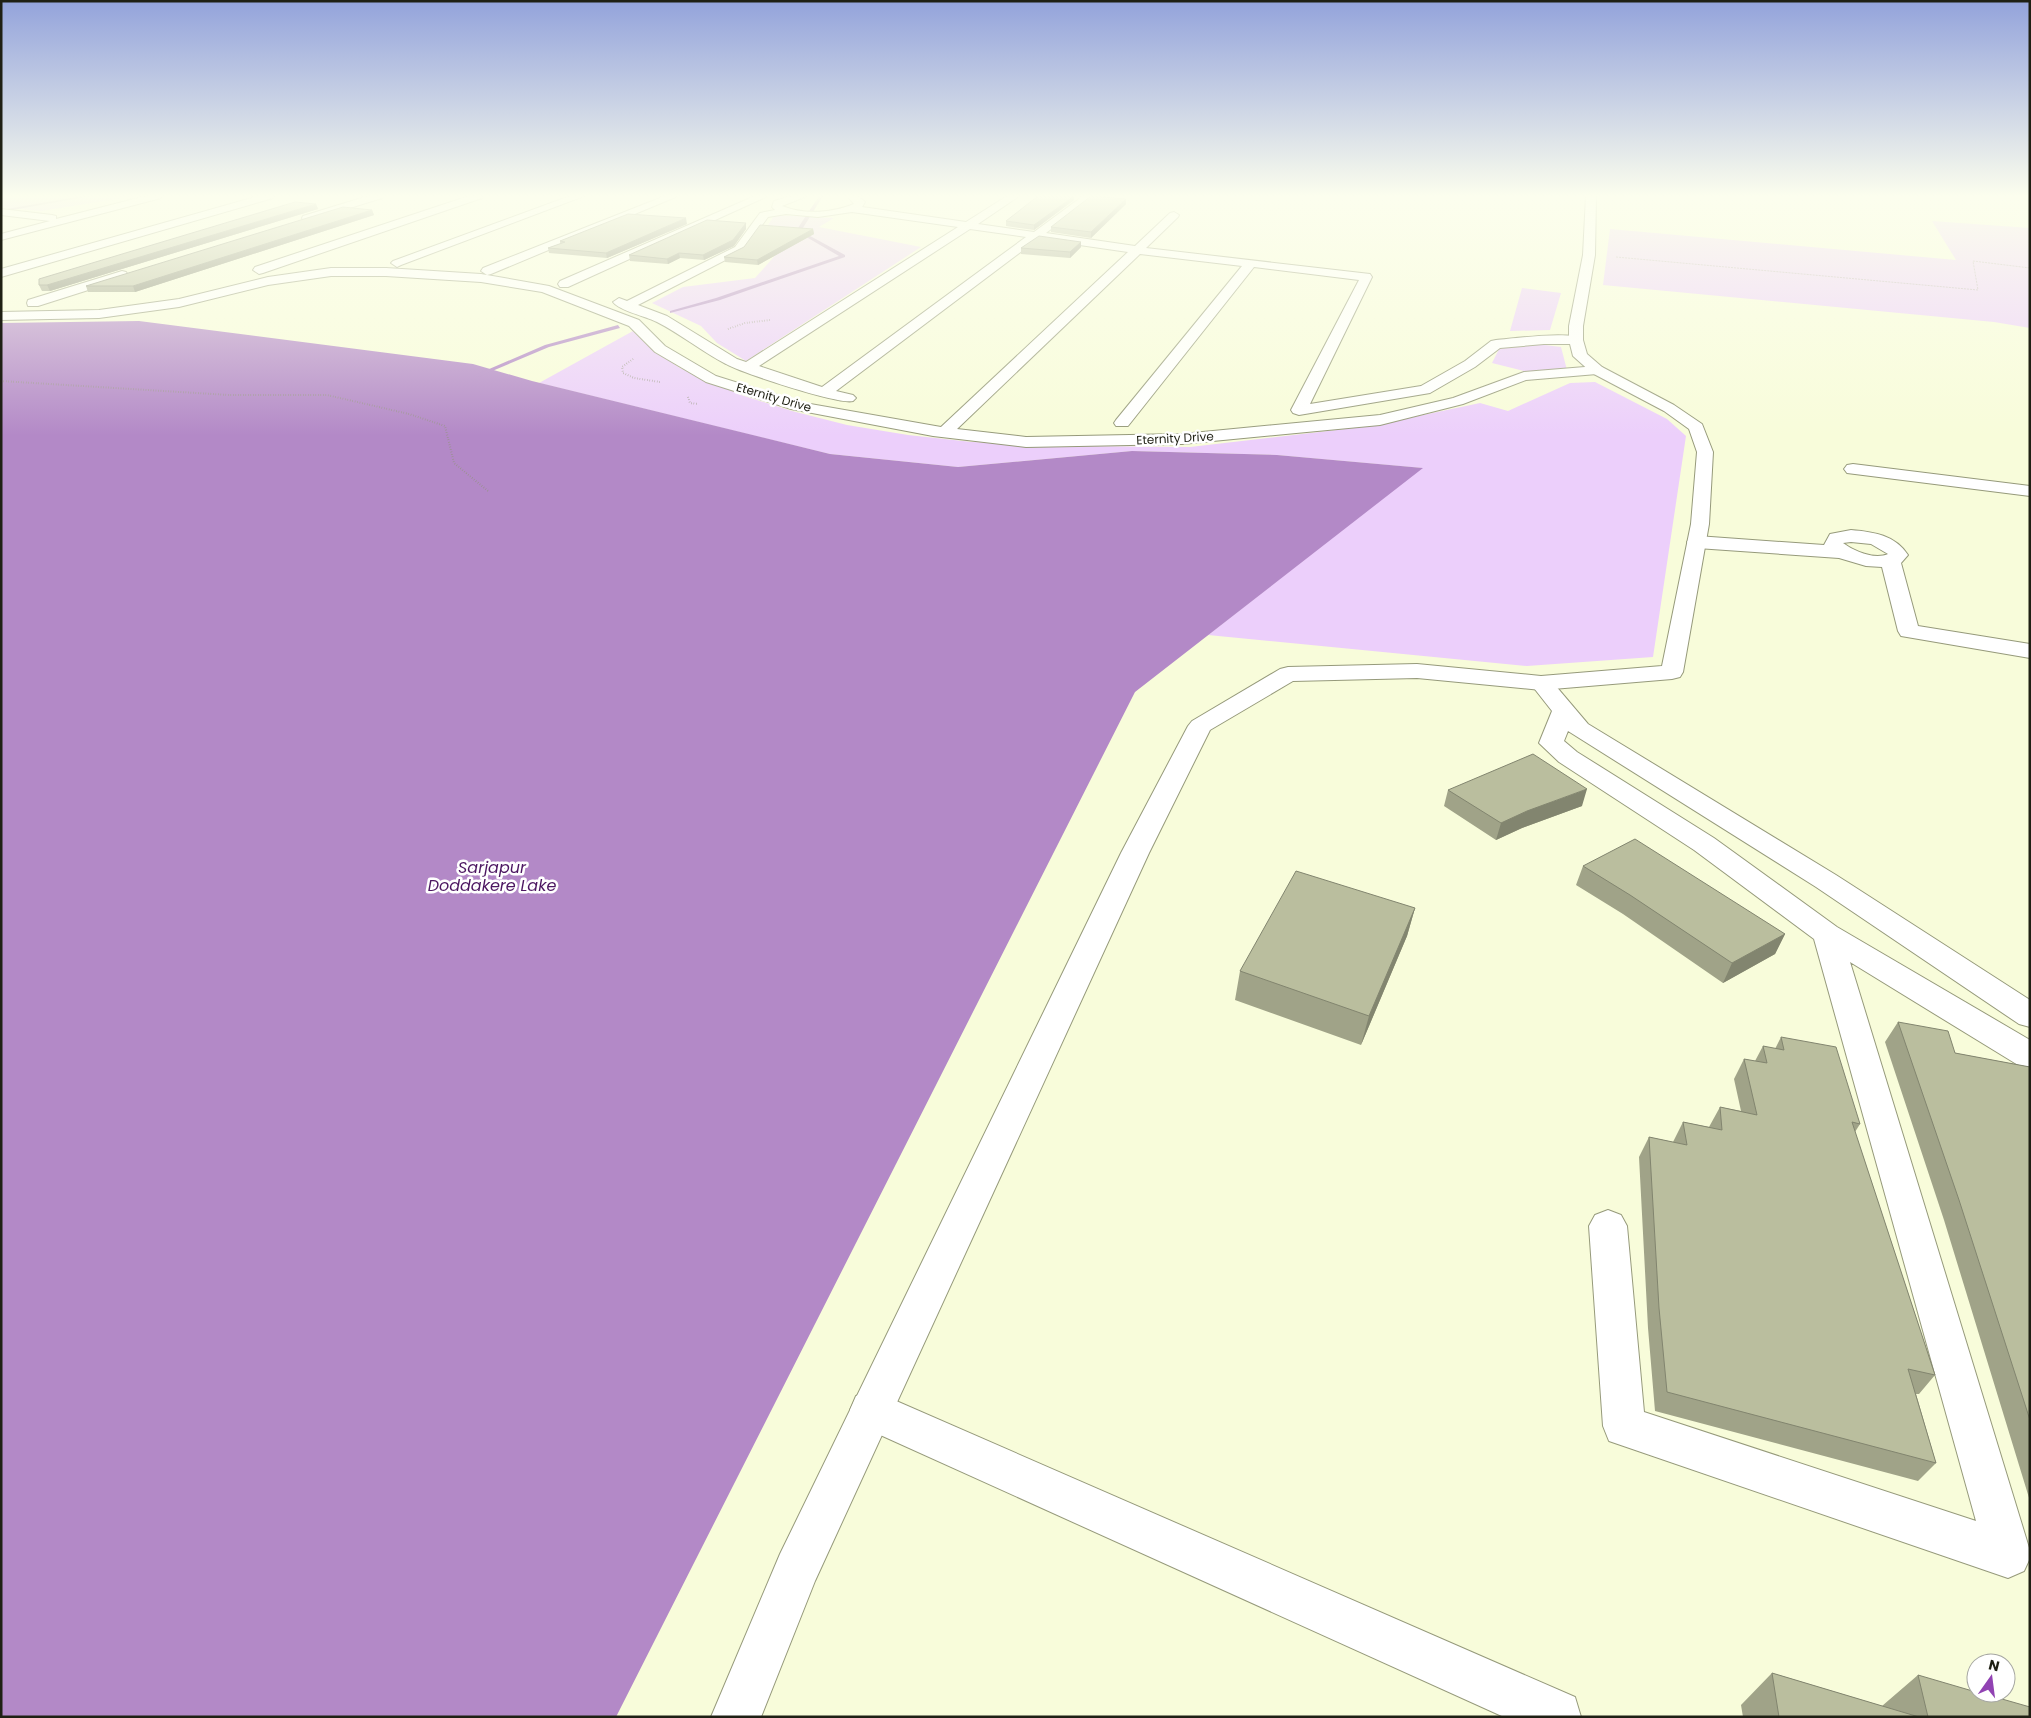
<svg xmlns="http://www.w3.org/2000/svg" width="2031" height="1718" font-family="Poppins,sans-serif">
<style>
.green{fill:#eccffb}
.water{fill:#b389c7}
.lines{fill:none;stroke-linecap:round;stroke-linejoin:round}
.stream{fill:#b389c7;fill-rule:evenodd}
.minor-casing{stroke:#969a7b;stroke-width:2}
.major-casing{stroke:#969a7b;stroke-width:2}
.path-far1{stroke:#91947c;stroke-width:1;stroke-dasharray:0.5 1;stroke-linecap:butt}
.path{stroke:#91947c;stroke-width:2;stroke-dasharray:0.5 2;stroke-linecap:butt}
.minor{fill:#fff;fill-rule:evenodd}
.major{fill:#fff;fill-rule:evenodd}
.wall{fill:#a0a388}
.shaded-wall{fill:#82856f}
.building{fill:#babe9e;stroke:#82856f}
.labels{text-anchor:middle;dominant-baseline:central;stroke-width:5;stroke-linejoin:round;paint-order:stroke}
.far-street-label{font-size:12px;fill:#1f2014;stroke:#fff}
.water-label{font-size:16px;font-style:italic;fill:#4c1661;stroke:#fff}
</style>
<rect width="100%" height="100%" fill="#f8fcda"/>
<!-- green -->
<path class="green" d="M1,196H135L41,211L1,207Z
M776,215L834,218L819,227L921,247L746,361L717,343L701,326L652,303L683,287L755,278L779,251L753,250L773,217Z
M1932,221L2030,228V328L1994,322L1603,285L1610,229L1956,260Z
M1522,288L1561,293L1550,330L1510,331Z
M633,331L656,352L680,368L741,395L792,411L847,425L908,435L972,442L1081,446L1190,447L1371,426L1480,403L1508,411L1570,383L1595,382L1667,419L1686,436L1653,657L1527,666L1208,635L1422,468L1277,455L1132,451L958,467L830,454L539,383Z
M1537,344L1561,347L1567,370L1528,372L1492,363L1500,347Z"/>
<!-- water -->
<path class="water" d="M139,321L473,364L532,381L830,454L958,467L1132,451L1277,455L1423,468L1135,692L616,1717H1V323Z"/>
<g class="lines">
<!-- stream -->
<path class="stream" d="M82,196H91L1,212V210Z
M819,196H823L801,231L845,255V257L720,300L670,313V311L716,298L839,256L796,231Z
M618,325L620,328L549,347L478,377L473,376L545,345Z"/>
<defs>
<path id="minor" d="M146,196H162L161,198L1,240V234L50,221L1,215V209L52,215L56,216V219Z
M259,196H274L273,198L1,277V269Z
M368,196H383L382,198L311,220H303L302,218L303,216Z
M469,196H483L482,198L263,273L259,274L253,270L255,267Z
M570,196H584L401,265L397,267L391,263L393,261Z
M665,196H678L491,274L487,275L481,271L483,268Z
M755,196H768L568,287H560L558,284L560,281Z
M792,196H807L782,206C804,215 832,213 854,204L849,198L850,196H858L865,202L862,207L966,222L1007,196H1019L978,224L1034,232L1083,196H1094L1046,233L1135,246L1170,213L1174,212L1179,215L1178,217L1146,248L1370,274L1372,277L1310,404L1421,386L1465,361L1491,341L1496,340C1511,339 1574,330 1583,340L1576,344H1544L1500,348L1475,367L1430,393L1299,415L1293,413L1291,410L1359,280L1254,267L1128,426H1116L1114,423L1116,420L1242,266L1140,254L957,429L1026,437L1182,434L1380,415L1453,398L1524,372L1597,366L1602,367L1604,370L1602,373L1597,374L1526,380L1463,404L1380,425L1182,444L1026,447L933,436L791,409L706,382L655,352L629,326L542,292L481,282L386,276H331L268,285L179,307L99,318L1,320V312L99,310L179,299L268,277L331,268H386L481,274L549,286L639,320L665,346L716,376L799,402L941,427L1128,252L1038,239L836,391L853,395L856,398L853,401C839,405 742,373 726,364C702,352 681,334 657,322C645,316 620,311 613,302L619,298L627,301L735,247L760,213L775,210L772,207L774,201ZM852,212L958,227L746,362L737,359L667,316L638,305L743,251L768,217L786,214L818,217ZM970,229L1026,237L822,387L759,366Z
M122,271L126,272L128,275L126,278L38,306H28L27,303L28,300Z
M1853,464L2030,486V496L1847,473L1844,469L1847,465Z
M1851,530C1874,532 1895,535 1908,555L1901,563L1918,626L2030,644V658L1901,636L1898,631L1882,567L1866,566L1839,558L1697,548L1690,546L1687,542L1690,538L1697,536L1824,545L1830,534ZM1851,542L1871,544L1888,554C1874,560 1854,551 1843,543Z
M1541,676L1549,678L1588,724L1836,875L2030,1000V1027L2019,1024L1816,887L1568,731L1564,741L1577,752L1714,838L1837,927L2030,1040V1068L2018,1065L1850,962L2030,1551V1558L2024,1571L2008,1578L1609,1441L1603,1426L1589,1226L1595,1215L1608,1210L1621,1215L1627,1226L1644,1412L1976,1521L1814,939L1694,850L1559,762L1539,743L1552,711L1530,683L1533,678Z
M871,1390L1575,1697L1581,1717H1504L856,1424L850,1410L856,1396Z"/>
<path id="major" d="M1586,196H1596L1595,255L1583,326V340L1587,354L1602,367L1674,405L1702,424L1713,452L1709,524L1683,672L1680,677L1672,679L1541,690L1417,678L1293,681L1210,730L1149,853L815,1581L761,1717H711L780,1554L1121,853L1188,726L1192,721L1280,669L1288,667L1417,664L1541,676L1662,666L1691,524L1697,452L1689,429L1664,411L1592,373L1573,356L1569,340V326L1583,255Z"/>
</defs>
<!-- minor casing -->
<use href="#minor" class="minor-casing"/>
<!-- major casing -->
<use href="#major" class="major-casing"/>
<!-- path-far1 -->
<path class="path-far1" d="M1616,257L1978,290L1973,261L2030,268"/>
<!-- path -->
<path class="path" d="M728,329L745,323L770,320
M633,359L622,367L623,373L634,378L660,382
M1,381L229,395H327L409,414L445,426L454,463L488,491
M688,397L690,403L698,404"/>
<!-- minor -->
<use href="#minor" class="minor"/>
<!-- major -->
<use href="#major" class="major"/>
</g>
<!-- wall -->
<path class="wall" d="M1038,196H1074V200L1034,230L1006,226V221Z
M1126,199V204L1091,238L1051,232V227Z
M316,204L318,209L50,291H42L39,285Z
M372,210L374,215L135,292H88L86,286Z
M746,223V229L734,246L704,260L680,258L668,264L630,261L629,255Z
M687,224L607,258L549,253L548,248L560,244V241Z
M813,229L814,234L758,265L725,262L724,257Z
M1081,242V247L1070,258L1021,254V248Z
M1448,790L1582,806L1522,828L1496,840L1444,806Z
M1583,866L1785,934L1775,954L1723,983L1623,914L1576,885Z
M1415,908L1407,936L1361,1045L1235,1000L1240,971Z
M1898,1022L1955,1053L2030,1067V1501L1944,1220L1885,1042Z
M1781,1037L1860,1124L1855,1132L1935,1375L1919,1394H1916L1936,1463L1918,1481L1655,1411L1648,1328L1639,1157L1649,1137L1673,1142L1683,1122L1709,1127L1720,1107L1741,1111L1734,1079L1744,1059L1755,1061L1763,1046L1775,1049Z
M1772,1673L1882,1706L1918,1675L2030,1717H1743L1741,1705Z"/>
<!-- shaded-wall -->
<path class="shaded-wall" d="M1074,196V200L1034,230V225Z
M1126,199V204L1091,238V232Z
M316,204L318,209L50,291L47,285Z
M372,210L374,215L135,292L133,286Z
M686,218L687,224L607,258L606,253Z
M746,223V229L734,246L704,260L703,255Z
M813,229L814,234L758,265L757,260Z
M1081,242V247L1070,258V252Z
M679,253L680,258L668,264L667,259Z
M1587,789L1582,806L1522,828L1496,840L1501,823L1527,811Z
M1415,908L1407,936L1361,1045L1369,1016Z
M1785,934L1775,954L1723,983L1732,963Z"/>
<!-- building -->
<path class="building" d="M1038,196H1074L1034,225L1006,221Z
M1091,196L1126,199L1091,232L1051,227Z
M295,202L316,204L47,285H39V279Z
M343,207L372,210L133,286H86Z
M628,214L686,218L606,253L548,248L565,242L560,241Z
M707,220L746,223L733,240L703,255L679,253L667,259L629,255Z
M760,225L813,229L757,260L724,257L744,247Z
M1039,236L1081,242L1070,252L1021,248Z
M1533,754L1587,789L1527,811L1501,823L1448,790Z
M1635,839L1785,934L1732,963L1630,895L1583,866Z
M1296,871L1415,908L1369,1016L1240,971Z
M1898,1022L1948,1031L1955,1053L2030,1067V1420L1959,1200Z
M1781,1037L1836,1047L1860,1124L1852,1122L1935,1375L1908,1369L1936,1463L1667,1392L1659,1308L1649,1137L1687,1145L1683,1122L1722,1130L1720,1107L1757,1115L1744,1059L1767,1063L1763,1046L1784,1050Z
M1772,1673L1919,1717H1779Z
M1918,1675L1976,1692V1693H1981L2030,1707V1717H1928Z"/>
<!-- sky -->
<linearGradient id="sky" x2="0" y2="1"><stop stop-color="#93a3db"/><stop offset="0.45" stop-color="#fcfeee"/><stop offset="1" stop-color="#fcfeee" stop-opacity="0"/></linearGradient>
<rect width="2031" height="436" fill="url(#sky)"/>
<g class="labels">
<!-- far-street labels -->
<g class="far-street-label">
<text transform="translate(774 397) rotate(16)">Eternity Drive</text>
<text transform="translate(1175 438) rotate(-3)">Eternity Drive</text>
</g>
<!-- water labels -->
<g class="water-label">
<text x="492" y="867">Sarjapur<tspan x="492" dy="18">Doddakere Lake</tspan></text>
</g>
</g>
<!-- border -->
<rect width="2031" height="1718" fill="none" stroke="#1f2014" stroke-width="5"/>
<!-- north arrow -->
<g transform="translate(1991 1678) rotate(14)"><circle r="24" fill="#ffffff" stroke="#a5a6a1"/>
<path d="M0-4L9 19L0 12L-9 19Z" fill="#9143b3"/>
<text y="-8" font-size="14" font-weight="bold" text-anchor="middle" fill="#1f2014">N</text>
</g>
</svg>
